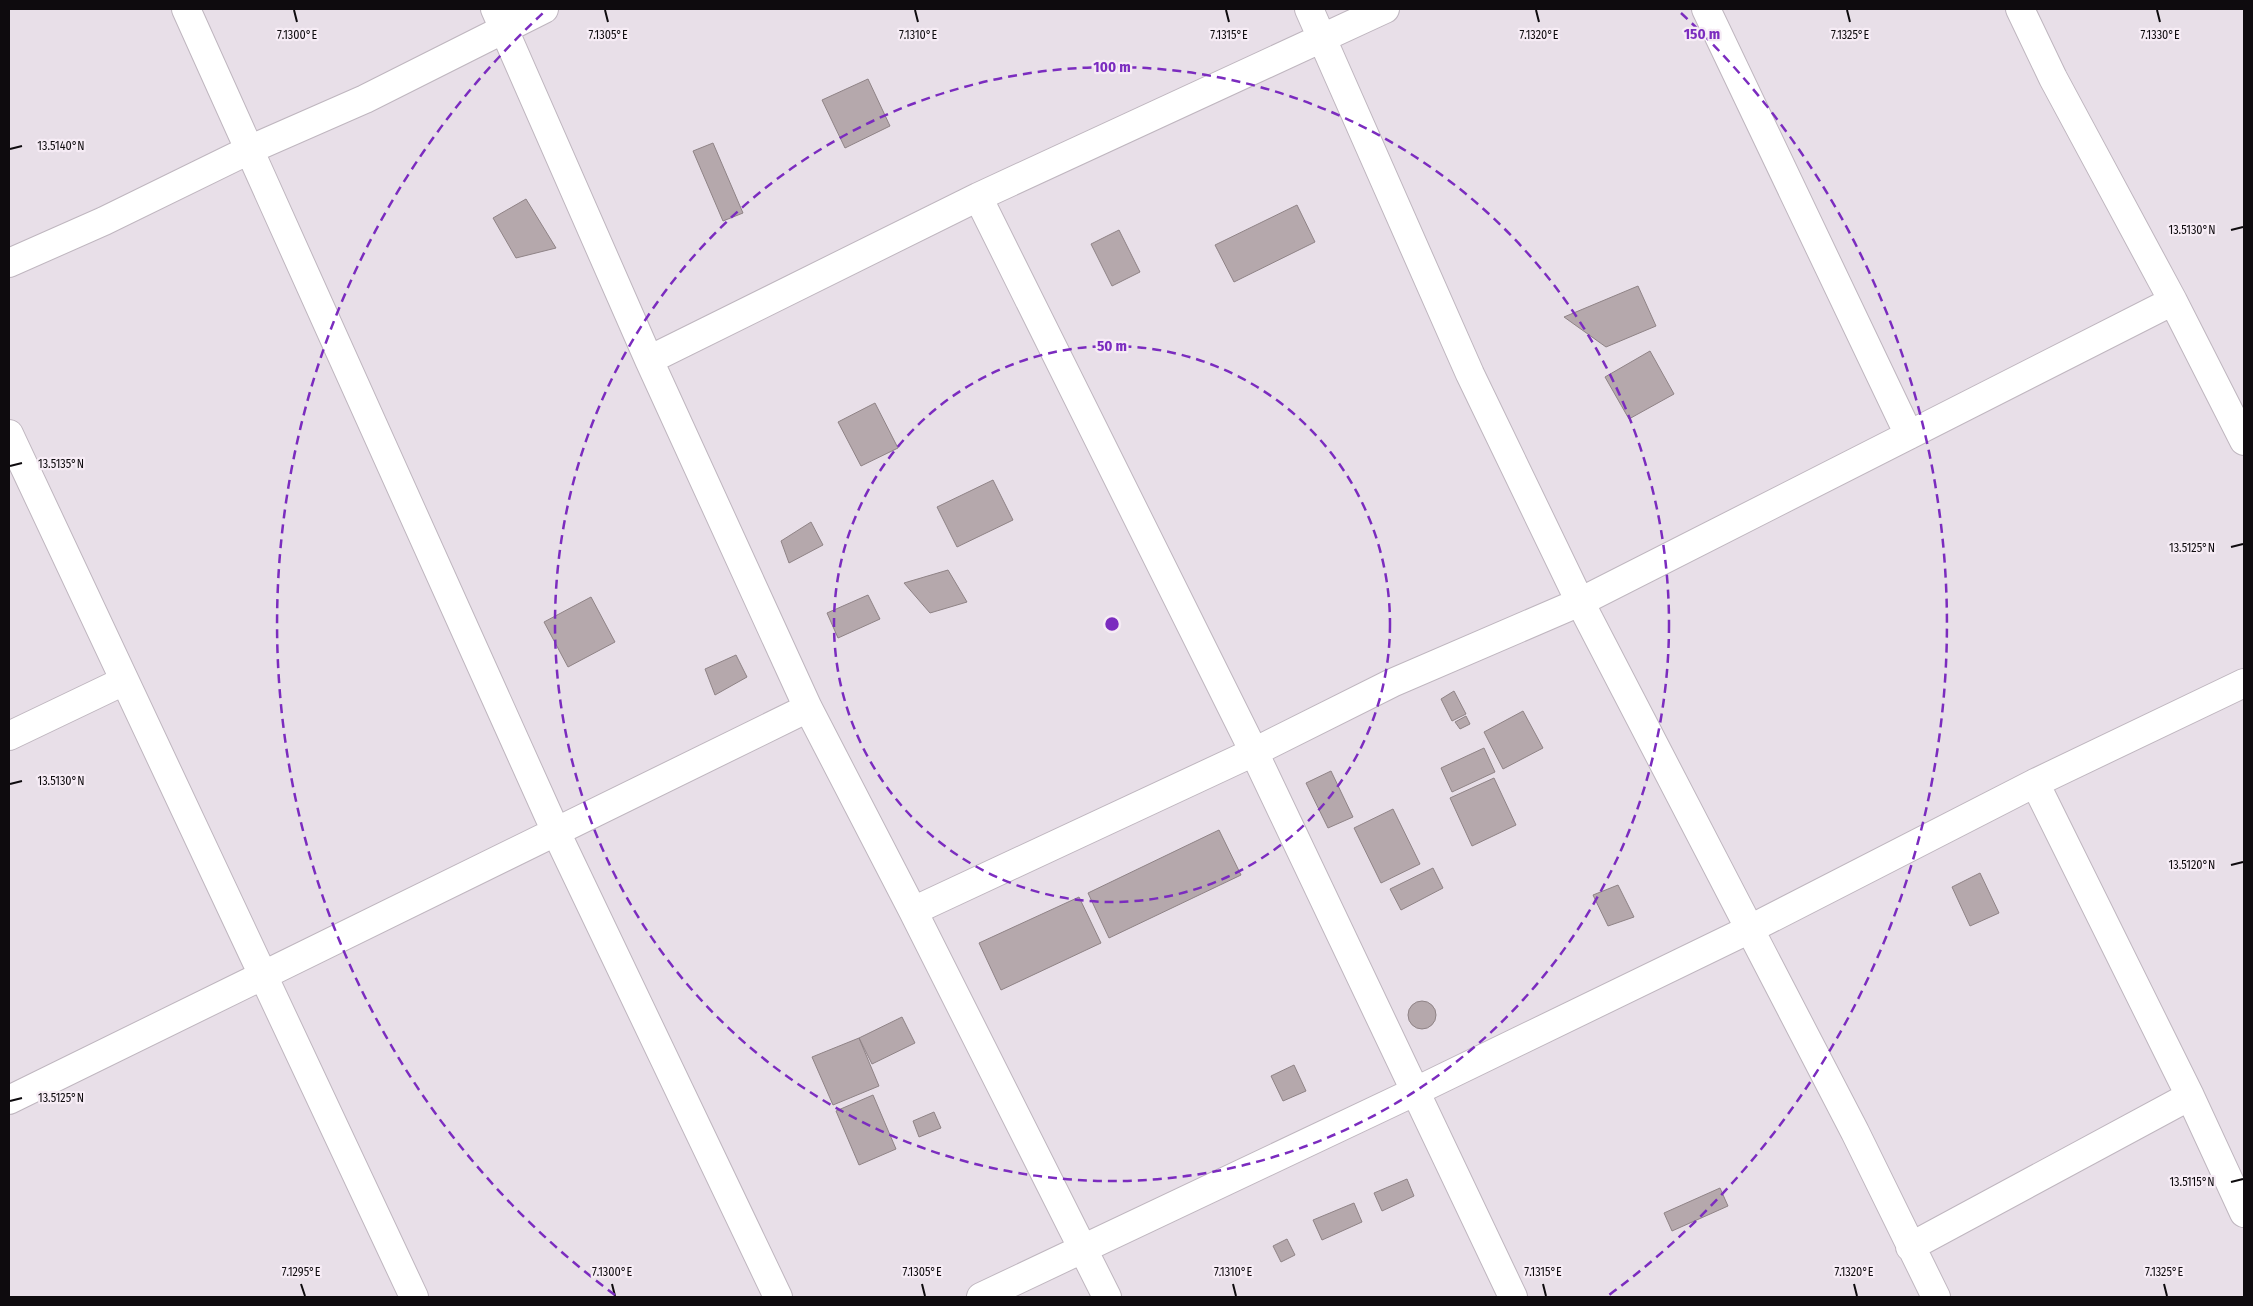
<svg xmlns="http://www.w3.org/2000/svg" width="2253" height="1306" font-family="'Fira Sans Condensed',sans-serif">
<style>
.building{fill:#b5a8ac;stroke:#8f8386}
.lines{fill:none;stroke-linecap:round;stroke-linejoin:round}
.minor-casing{stroke:#bfb6bf;stroke-width:30}
.minor{stroke:#fff;stroke-width:28}
.ticks{fill:none;stroke:#0e0b0e;stroke-width:2}
.ring{fill:none;stroke:#7b2cbf;stroke-width:2.5;stroke-dasharray:9 6}
.ticks-label{font-size:12px;text-anchor:middle;fill:#0e0b0e;stroke:#f6ecf5;stroke-width:4.5;stroke-linejoin:round;paint-order:stroke}
.centre{fill:#7b2cbf;stroke:#f6ecf5;stroke-width:2.5}
.ring-label{font-size:15px;text-anchor:middle;font-weight:bold;fill:#7b2cbf;stroke:#f6ecf5;stroke-width:4.5;stroke-linejoin:round;paint-order:stroke}
</style>
<rect width="100%" height="100%" fill="#e8dfe8"/>
<!-- building -->
<path class="building" d="M868,79L890,126L845,148L822,100Z
M713,143L743,213L723,221L693,151Z
M526,199L556,248L516,258L493,218Z
M1297,205L1315,242L1234,282L1215,245Z
M1119,230L1140,272L1112,286L1091,244Z
M1638,286L1656,326L1606,347L1564,317Z
M1650,351L1674,394L1629,419L1605,377Z
M875,403L898,448L861,466L838,422Z
M993,480L1013,520L957,547L937,507Z
M811,522L823,545L789,563L781,541Z
M948,570L967,602L930,613L904,583Z
M868,595L880,619L838,638L827,613Z
M591,597L615,642L568,667L544,622Z
M736,655L747,677L715,695L705,669Z
M1454,691L1466,714L1452,721L1441,699Z
M1523,711L1543,748L1503,769L1484,732Z
M1466,716L1470,724L1460,729L1455,722Z
M1484,748L1495,772L1452,792L1441,768Z
M1331,771L1353,817L1328,828L1306,783Z
M1494,778L1516,825L1472,846L1450,798Z
M1393,809L1420,864L1381,883L1354,828Z
M1219,830L1241,875L1109,938L1088,893Z
M1433,868L1443,888L1401,910L1390,889Z
M1980,873L1999,913L1970,926L1952,887Z
M1618,885L1634,917L1608,926L1593,895Z
M1079,897L1101,943L1001,990L979,943Z
M1408 1015a14 14 0 1 1 28 0a14 14 0 1 1-28 0Z
M902,1017L915,1043L872,1064L859,1038Z
M859,1038L879,1086L833,1105L812,1057Z
M1294,1065L1306,1091L1283,1101L1271,1076Z
M873,1095L896,1149L859,1165L836,1111Z
M934,1112L941,1128L919,1137L913,1121Z
M1407,1179L1414,1196L1382,1211L1374,1193Z
M1720,1188L1728,1206L1672,1231L1664,1213Z
M1354,1203L1362,1222L1322,1240L1313,1220Z
M1287,1239L1295,1255L1281,1262L1273,1246Z"/>
<g class="lines">
<defs>
<path id="minor" d="M186,9L556,832L778,1297
M495,9L649,360L808,708L913,911L1107,1297
M1309,9L1470,374L1580,602L2173,301L2244,441
M1706,9L1909,435
M2020,9L2053,78L2173,301
M978,197L1254,752L1513,1297
M9,263L104,221L251,149L365,99L544,9
M649,360L978,197L1385,9
M9,434L414,1297
M9,736L124,681
M2035,783L2190,1096L2244,1213
M913,911L1254,752L1392,683L1580,602L1855,1132L1936,1297
M9,1100L808,708
M1910,1247L2190,1096
M981,1297L1414,1092L1750,929L2035,783L2244,683"/>
</defs>
<!-- minor casing -->
<use href="#minor" class="minor-casing"/>
<!-- minor -->
<use href="#minor" class="minor"/>
</g>
<!-- ticks -->
<path class="ticks" d="M294,10L297,22M605,10L608,22M915,10L918,22M1226,10L1229,22M1536,10L1539,22M1847,10L1850,22M2157,10L2160,22M10,149L22,146M2231,230L2243,227M10,466L22,463M2231,547L2243,544M10,784L22,781M2231,865L2243,862M10,1101L22,1098M2231,1182L2243,1179M301,1284L305,1296M612,1284L615,1296M922,1284L925,1296M1233,1284L1236,1296M1543,1284L1546,1296M1854,1284L1857,1296M2164,1284L2167,1296"/>
<!-- distance rings -->
<g class="ring">
<circle cx="1112" cy="624" r="278"/>
<circle cx="1112" cy="624" r="557"/>
<path d="M615 1295A835 835 0 0 1 543 13M1681 13A835 835 0 0 1 1609 1295"/>
</g>
<g class="ticks-label">
<text x="297" y="39">7.1300°E</text>
<text x="608" y="39">7.1305°E</text>
<text x="918" y="39">7.1310°E</text>
<text x="1229" y="39">7.1315°E</text>
<text x="1539" y="39">7.1320°E</text>
<text x="1850" y="39">7.1325°E</text>
<text x="2160" y="39">7.1330°E</text>
<text x="61" y="150">13.5140°N</text>
<text x="2192" y="234">13.5130°N</text>
<text x="61" y="468">13.5135°N</text>
<text x="2192" y="552">13.5125°N</text>
<text x="61" y="785">13.5130°N</text>
<text x="2192" y="869">13.5120°N</text>
<text x="61" y="1102">13.5125°N</text>
<text x="2192" y="1186">13.5115°N</text>
<text x="301" y="1276">7.1295°E</text>
<text x="612" y="1276">7.1300°E</text>
<text x="922" y="1276">7.1305°E</text>
<text x="1233" y="1276">7.1310°E</text>
<text x="1543" y="1276">7.1315°E</text>
<text x="1854" y="1276">7.1320°E</text>
<text x="2164" y="1276">7.1325°E</text>
</g>
<circle cx="1112" cy="624" r="8" class="centre"/>
<g class="ring-label">
<text x="1702" y="39">150 m</text>
<text x="1112" y="72">100 m</text>
<text x="1112" y="351">50 m</text>
</g>
<!-- border -->
<rect width="2253" height="1306" fill="none" stroke="#0e0b0e" stroke-width="20"/>
</svg>
